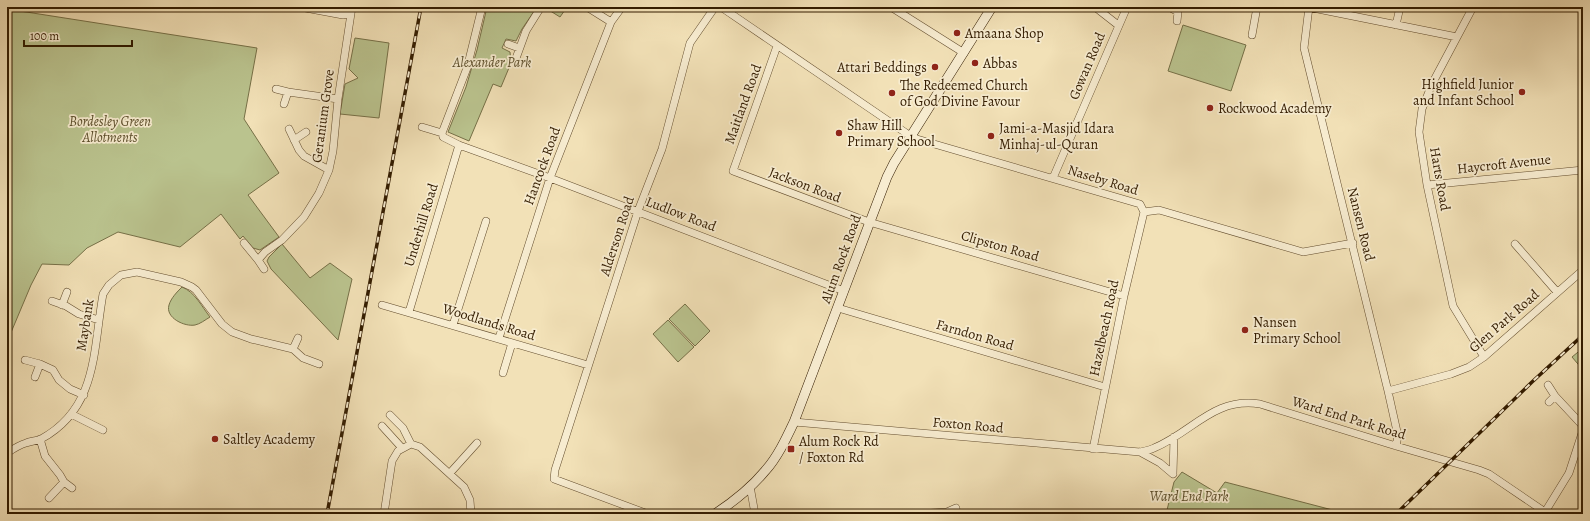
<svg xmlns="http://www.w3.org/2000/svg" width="1590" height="521" font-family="Alegreya,serif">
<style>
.green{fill:#bac38e;stroke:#767047}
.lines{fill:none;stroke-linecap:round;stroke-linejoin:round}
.street-casing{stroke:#634d2e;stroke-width:8}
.secondary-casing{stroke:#331c00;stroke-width:10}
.street{stroke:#f7ecd0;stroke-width:7}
.secondary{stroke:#f7ecd0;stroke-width:9}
.rail-casing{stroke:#331c00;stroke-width:3.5}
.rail{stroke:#f7ecd0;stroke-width:2;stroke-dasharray:6;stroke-linecap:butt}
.poi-dot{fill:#8f2418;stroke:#f7ecd0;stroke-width:1.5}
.labels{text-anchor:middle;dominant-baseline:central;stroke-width:3.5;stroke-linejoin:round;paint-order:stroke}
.poi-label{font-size:14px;fill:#331c00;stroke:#f7ecd0;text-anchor:start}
.park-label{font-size:14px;font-style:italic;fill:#5c4e2b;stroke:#f7ecd0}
.street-label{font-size:14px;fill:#331c00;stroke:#f7ecd0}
</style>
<rect width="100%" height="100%" fill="#f2e1b7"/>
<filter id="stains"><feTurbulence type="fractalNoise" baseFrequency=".005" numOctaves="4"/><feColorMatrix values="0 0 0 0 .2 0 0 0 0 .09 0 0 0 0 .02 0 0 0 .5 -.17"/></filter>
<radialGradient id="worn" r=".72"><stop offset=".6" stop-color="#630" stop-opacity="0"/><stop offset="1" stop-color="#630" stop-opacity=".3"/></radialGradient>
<!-- green -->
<path class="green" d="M487,7H537L522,29L516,41L506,39L502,48L510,52L511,63L501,87L493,84L469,141L448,132L466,87L477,50Z
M544,7H567L560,17Z
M7,9L257,48L244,119L279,173L248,195L279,237L260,250L253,248L243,236L240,239L221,214L180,247L118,232L87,248L69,265L42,264L31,285L7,342Z
M1183,25L1246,45L1231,91L1168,71Z
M355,38L389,43L379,118L340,114L345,84L358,78L349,69Z
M282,244L310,278L330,263L352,279L338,340L271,269L267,261L269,257Z
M182,287C195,292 202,307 210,317C205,320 200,324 195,325C185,327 165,318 169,305C171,298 177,292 182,287Z
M685,304L710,331L695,346L669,319Z
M668,320L694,347L678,362L653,334Z
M1583,348V370L1572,357Z
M1182,472L1217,493L1225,482L1348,514H1166L1174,482Z"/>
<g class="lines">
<defs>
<path id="street" d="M300,7L343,15L347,14L351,11
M587,7L611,22
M721,7L906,133L917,139L1140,204L1144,212
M891,7L964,53
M1095,7L1118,25
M1169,7L1178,12L1177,21
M1308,7L1457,37
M1309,7L1304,48L1388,391L1398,436L1396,446
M1473,7L1432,84L1422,109L1419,132L1427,185L1453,306L1484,357
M1396,25L1400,7
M1252,35L1257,7
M508,44L519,48
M777,46L733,171L869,222L1124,296
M515,61L526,31L541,7
M276,89L288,92
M284,104L288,92L338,99
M422,127L442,133L443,137L459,145L550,178L844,291
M289,129L299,150L304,156L329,170
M442,133L467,68L482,7
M294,140L306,132
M1053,178L1127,7
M1427,185L1583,170
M1144,212L1159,210L1303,252L1353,243
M244,243L258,260
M1515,244L1557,292
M264,269L258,260L265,252L282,240L304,217L319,193L329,170L333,151L338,99L352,7
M52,301L66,306L79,314L99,320
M62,305L67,292
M382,305L588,365
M838,308L1105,387
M409,312L459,145
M453,325L486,221
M499,338L550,178L611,22L622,7
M293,349L298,338
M25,360L40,364L53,370L59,380L70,389L84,395
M503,373L512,343
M35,377L40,364
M1548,385L1555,396L1549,402
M1388,391L1451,374L1469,367L1484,357L1583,270
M1555,396L1583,426
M71,414L103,430
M390,415L403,428L411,444
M794,422L1140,452C1144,451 1150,450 1154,448C1193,432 1213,397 1260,404L1396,446L1479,470L1489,474L1548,514
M382,426L402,448
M40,439L45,456L60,475L64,482L72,488
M411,444L420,447L464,487L470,500L471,514
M1093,449L1124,296L1144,212
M1140,452L1160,463L1173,474
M7,453C13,449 19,445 26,443C31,441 36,441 41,439C98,408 93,350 103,294L109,285L121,275L137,272L181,282L192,287L196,290L222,324L232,332L251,339L293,349L303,358L319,364
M450,473L477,443
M1173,474L1174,437
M750,486L755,514
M49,498L64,482
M1545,512L1569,473L1583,430
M931,513L947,512L956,508
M384,514L392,461L398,451L411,444
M648,514L554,479L555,470L638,211L662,149L690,43L715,7"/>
<path id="secondary" d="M715,514C733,502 751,488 765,471C777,458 786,439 794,422L887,177L894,163L992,7"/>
</defs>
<!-- street casing -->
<use href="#street" class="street-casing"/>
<!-- secondary casing -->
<use href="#secondary" class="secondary-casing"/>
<!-- street -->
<use href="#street" class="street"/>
<!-- secondary -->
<use href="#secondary" class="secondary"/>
<defs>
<path id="rail" d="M327,514L421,7
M1396,514L1532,382L1583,335"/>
</defs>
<!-- rail casing -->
<use href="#rail" class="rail-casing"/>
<!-- rail -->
<use href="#rail" class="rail"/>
</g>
<!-- markers -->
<g class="poi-dot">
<circle cx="957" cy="33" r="4"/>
<circle cx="975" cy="63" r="4"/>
<circle cx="935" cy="67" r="4"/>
<circle cx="1522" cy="92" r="4"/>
<circle cx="892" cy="93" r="4"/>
<circle cx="1210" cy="108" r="4"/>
<circle cx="839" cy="133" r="4"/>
<circle cx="991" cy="136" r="4"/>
<circle cx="1245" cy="330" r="4"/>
<circle cx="215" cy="439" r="4"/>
<rect x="787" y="445" width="8" height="8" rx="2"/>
</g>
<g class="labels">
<!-- poi labels -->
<g class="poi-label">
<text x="965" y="33">Amaana Shop</text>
<text x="983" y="63">Abbas</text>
<text x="927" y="67" text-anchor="end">Attari Beddings</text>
<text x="1514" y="84" text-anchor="end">Highfield Junior<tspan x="1514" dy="16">and Infant School</tspan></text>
<text x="900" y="85">The Redeemed Church<tspan x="900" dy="16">of God Divine Favour</tspan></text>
<text x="1218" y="108">Rockwood Academy</text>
<text x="847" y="125">Shaw Hill<tspan x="847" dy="16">Primary School</tspan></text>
<text x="999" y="128">Jami-a-Masjid Idara<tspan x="999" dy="16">Minhaj-ul-Quran</tspan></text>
<text x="1253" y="322">Nansen<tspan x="1253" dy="16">Primary School</tspan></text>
<text x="223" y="439">Saltley Academy</text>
<text x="799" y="441">Alum Rock Rd<tspan x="799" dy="16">/ Foxton Rd</tspan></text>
</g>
<!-- park labels -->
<g class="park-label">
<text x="492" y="62">Alexander Park</text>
<text x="110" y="121">Bordesley Green<tspan x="110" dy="16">Allotments</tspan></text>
<text x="1189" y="496">Ward End Park</text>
</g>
<!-- street labels -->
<g class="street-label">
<text transform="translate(1087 66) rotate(-67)">Gowan Road</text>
<text transform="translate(743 104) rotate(-70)">Maitland Road</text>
<text transform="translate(323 116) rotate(-82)">Geranium Grove</text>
<text transform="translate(1504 164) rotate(-6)">Haycroft Avenue</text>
<text transform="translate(542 166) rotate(-70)">Hancock Road</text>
<text transform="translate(1440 179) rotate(80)">Harts Road</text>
<text transform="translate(1103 180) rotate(17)">Naseby Road</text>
<text transform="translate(805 185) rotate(21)">Jackson Road</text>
<text transform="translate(681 214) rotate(21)">Ludlow Road</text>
<text transform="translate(1361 224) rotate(76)">Nansen Road</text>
<text transform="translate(421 225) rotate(-73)">Underhill Road</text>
<text transform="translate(617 236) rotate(-72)">Alderson Road</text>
<text transform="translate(1000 246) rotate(16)">Clipston Road</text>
<text transform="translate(841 259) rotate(-70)">Alum Rock Road</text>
<text transform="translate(1504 321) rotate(-41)">Glen Park Road</text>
<text transform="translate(489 322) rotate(17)">Woodlands Road</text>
<text transform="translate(85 325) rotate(-81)">Maybank</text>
<text transform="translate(1104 328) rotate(-78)">Hazelbeach Road</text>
<text transform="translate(975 335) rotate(16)">Farndon Road</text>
<text transform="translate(1349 418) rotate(17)">Ward End Park Road</text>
<text transform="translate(968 425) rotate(5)">Foxton Road</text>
</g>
</g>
<!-- margin -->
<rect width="1590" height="521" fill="none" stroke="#f2e1b7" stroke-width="24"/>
<rect x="8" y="8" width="1574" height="505" fill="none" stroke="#331c00" stroke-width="2"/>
<rect x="12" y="12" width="1566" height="497" fill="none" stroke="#331c00"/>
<!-- scale -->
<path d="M24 40v6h108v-6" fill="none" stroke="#331c00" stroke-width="2"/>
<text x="30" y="40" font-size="12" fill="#331c00" stroke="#f7ecd0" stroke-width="3" paint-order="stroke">100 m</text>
<rect width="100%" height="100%" filter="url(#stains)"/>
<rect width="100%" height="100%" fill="url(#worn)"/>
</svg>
